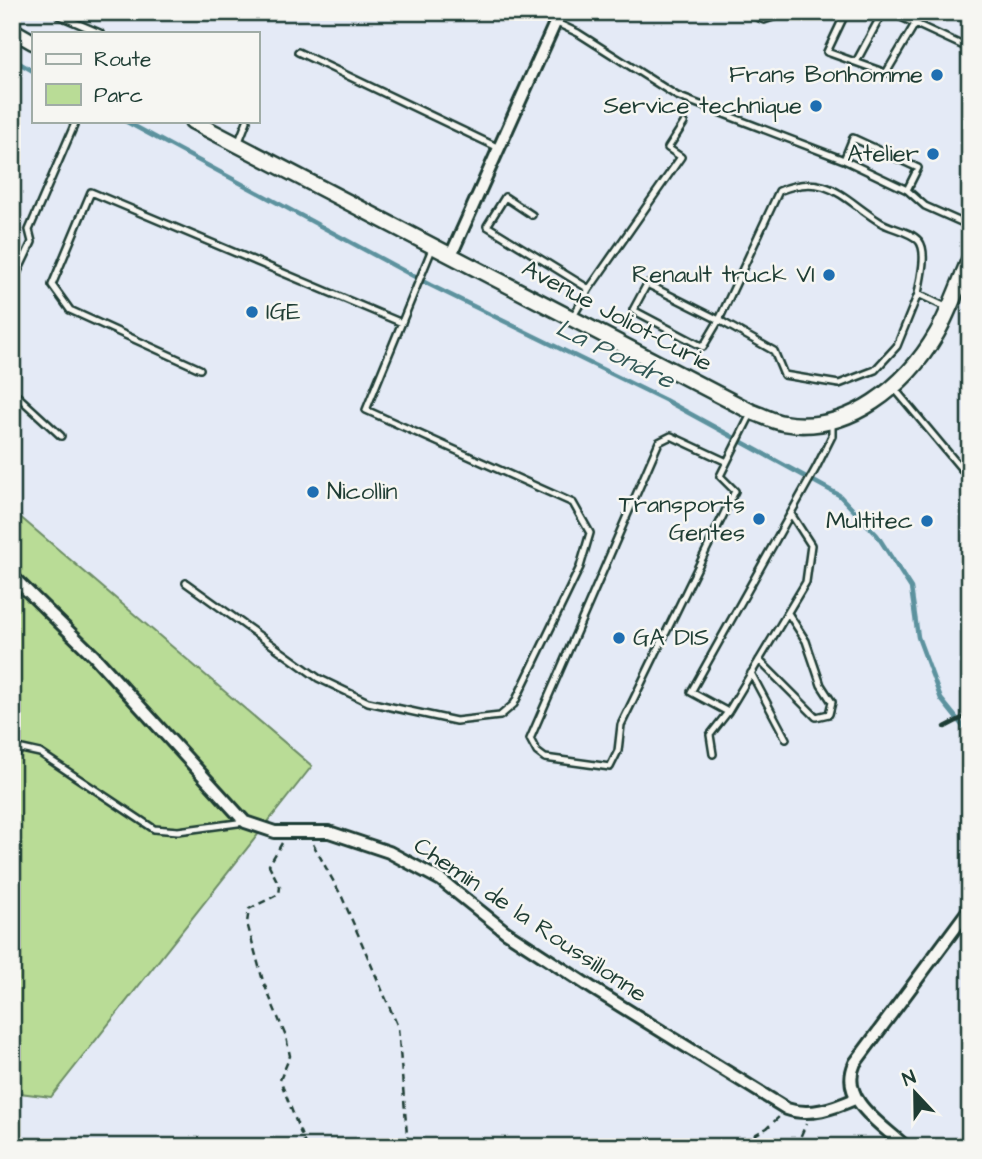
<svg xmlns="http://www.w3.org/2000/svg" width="982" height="1159" font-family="'Architects Daughter',sans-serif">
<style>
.green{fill:#b9dc96;stroke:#6c8c65;stroke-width:2}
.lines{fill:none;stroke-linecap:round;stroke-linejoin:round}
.stream{stroke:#5c929e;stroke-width:4.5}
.service-casing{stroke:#1f3d34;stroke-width:10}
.minor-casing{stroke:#1f3d34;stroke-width:16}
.tertiary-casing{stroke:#1f3d34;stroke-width:19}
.path{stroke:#1f3d34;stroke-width:2.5;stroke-dasharray:7 5;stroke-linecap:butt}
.service{stroke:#f6f6f2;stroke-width:5}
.minor{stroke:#f6f6f2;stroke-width:10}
.tertiary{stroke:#f6f6f2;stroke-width:14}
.rail{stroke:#1f3d34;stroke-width:4.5}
.poi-dot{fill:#1f6fb2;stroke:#f6f6f2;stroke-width:2.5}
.labels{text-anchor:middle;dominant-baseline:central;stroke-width:5;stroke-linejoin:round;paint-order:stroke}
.poi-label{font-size:24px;fill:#1f3d34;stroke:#f6f6f2;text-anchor:end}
.street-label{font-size:24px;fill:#1f3d34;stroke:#f6f6f2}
.water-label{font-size:26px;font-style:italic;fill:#335957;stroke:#f6f6f2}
</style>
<rect width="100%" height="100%" fill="#e4eaf6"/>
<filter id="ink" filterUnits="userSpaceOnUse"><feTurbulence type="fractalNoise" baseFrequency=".0143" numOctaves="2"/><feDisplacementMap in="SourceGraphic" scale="14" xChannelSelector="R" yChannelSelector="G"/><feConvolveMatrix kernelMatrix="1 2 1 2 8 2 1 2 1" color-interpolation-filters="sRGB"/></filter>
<g filter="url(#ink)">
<!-- green -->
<path class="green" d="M12,510L312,766L51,1097L12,1092Z"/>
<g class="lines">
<!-- stream -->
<path class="stream" d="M12,59L33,71
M125,121L430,285L665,400L839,495L877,535L911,588L918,637L941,699L970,735"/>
<defs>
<path id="service" d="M61,12L60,16L100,33
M534,12L578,33L677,96L844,160L907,190L918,168L853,138L844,160
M745,12L764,20L788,12
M846,12L827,52L886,73L915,24
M890,12L970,49
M298,52L499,148
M856,62L883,12
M238,144L247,121
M907,190L925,206L970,226
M532,215L505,197L487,226L589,289
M12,284L32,242L29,230L76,121
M647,284L719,320L703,347L633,310Z
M918,294C920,280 928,252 919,241C910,231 891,229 880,222C843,199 827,171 779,191L719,320L774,351L784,375L839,384L875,370L897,346L918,294L948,308
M572,318L589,289L681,157L668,148L684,123
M200,369L70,310L52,285L91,192L402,323
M894,388L970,479
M12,391L61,436
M727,462L671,436L659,442L530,739L537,752L545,758L610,767L618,751L621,725L735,491L720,476L751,414
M791,514L811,545L806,582L728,712L691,692L816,468L832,436V422
M186,583L318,678L368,702L456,721L500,716L514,704L580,567L590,533L573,503L366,410L432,249
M759,660L816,717L829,714L832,702L821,685L806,641L788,613
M751,673L786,739
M713,754L710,735L728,712
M12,756L22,749L40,753L154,829L178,831L245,822"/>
<path id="minor" d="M451,255L560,12
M12,576L94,656L245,822L275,832H329L389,852L441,880L506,932L595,990L787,1109C810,1117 834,1108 855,1099
M906,1147C883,1125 838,1100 855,1063L970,908"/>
<path id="tertiary" d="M12,30L33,42
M192,121L752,412C762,415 772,421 783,423C848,435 907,385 937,333C950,310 959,283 970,258"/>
</defs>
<!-- service casing -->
<use href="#service" class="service-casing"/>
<!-- minor casing -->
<use href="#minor" class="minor-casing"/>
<!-- tertiary casing -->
<use href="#tertiary" class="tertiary-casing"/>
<!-- path -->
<path class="path" d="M282,843L269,865L280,887L279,894L249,909L247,923L263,981L286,1037L290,1056L280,1080L306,1147
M313,844L342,897L398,1027L408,1147
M733,1147L767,1128L780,1116
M796,1147L806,1124"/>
<!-- service -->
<use href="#service" class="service"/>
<!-- minor -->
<use href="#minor" class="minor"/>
<!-- tertiary -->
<use href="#tertiary" class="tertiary"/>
<!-- rail -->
<path class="rail" d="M945,727L970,714"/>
</g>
</g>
<!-- markers -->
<g class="poi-dot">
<circle cx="937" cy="75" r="7"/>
<circle cx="816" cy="106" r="7"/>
<circle cx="933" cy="154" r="7"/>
<circle cx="829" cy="275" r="7"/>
<circle cx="252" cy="312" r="7"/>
<circle cx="313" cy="492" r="7"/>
<circle cx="759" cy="519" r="7"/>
<circle cx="927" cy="521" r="7"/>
<circle cx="619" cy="638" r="7"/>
</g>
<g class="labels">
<!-- poi labels -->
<g class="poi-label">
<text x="923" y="75">Frans Bonhomme</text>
<text x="802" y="106">Service technique</text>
<text x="919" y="154">Atelier</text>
<text x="815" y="275">Renault truck VI</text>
<text x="266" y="312" text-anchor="start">IGE</text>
<text x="327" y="492" text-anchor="start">Nicollin</text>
<text x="745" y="505">Transports<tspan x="745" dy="28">Gentes</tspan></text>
<text x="913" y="521">Multitec</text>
<text x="633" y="638" text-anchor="start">GA DIS</text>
</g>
<!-- street labels -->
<g class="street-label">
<text transform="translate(617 316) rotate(28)">Avenue Joliot-Curie</text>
<text transform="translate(530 920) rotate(34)">Chemin de la Roussillonne</text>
</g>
<!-- water labels -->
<g class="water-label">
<text transform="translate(615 354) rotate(26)">La Pondre</text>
</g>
</g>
<!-- margin -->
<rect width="982" height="1159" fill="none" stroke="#f6f6f2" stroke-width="42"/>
<rect x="21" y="21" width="940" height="1117" fill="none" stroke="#1f3d34" stroke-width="2.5" filter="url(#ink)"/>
<!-- legend -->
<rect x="32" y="32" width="228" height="91" fill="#f6f6f2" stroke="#a0aca6" stroke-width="2"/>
<rect x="46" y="54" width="35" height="10" fill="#f6f6f2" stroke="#a0aca6" stroke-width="2"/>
<text x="94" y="66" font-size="21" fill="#1f3d34">Route</text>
<rect x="46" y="84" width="35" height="21" fill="#b9dc96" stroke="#a0aca6" stroke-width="2"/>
<text x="94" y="102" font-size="21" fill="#1f3d34">Parc</text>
<!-- north arrow -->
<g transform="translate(915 1093) rotate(338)" stroke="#f6f6f2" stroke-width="5" paint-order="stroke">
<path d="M0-5L12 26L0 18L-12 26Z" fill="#1f3d34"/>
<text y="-10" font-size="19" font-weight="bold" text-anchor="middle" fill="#1f3d34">N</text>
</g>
</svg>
